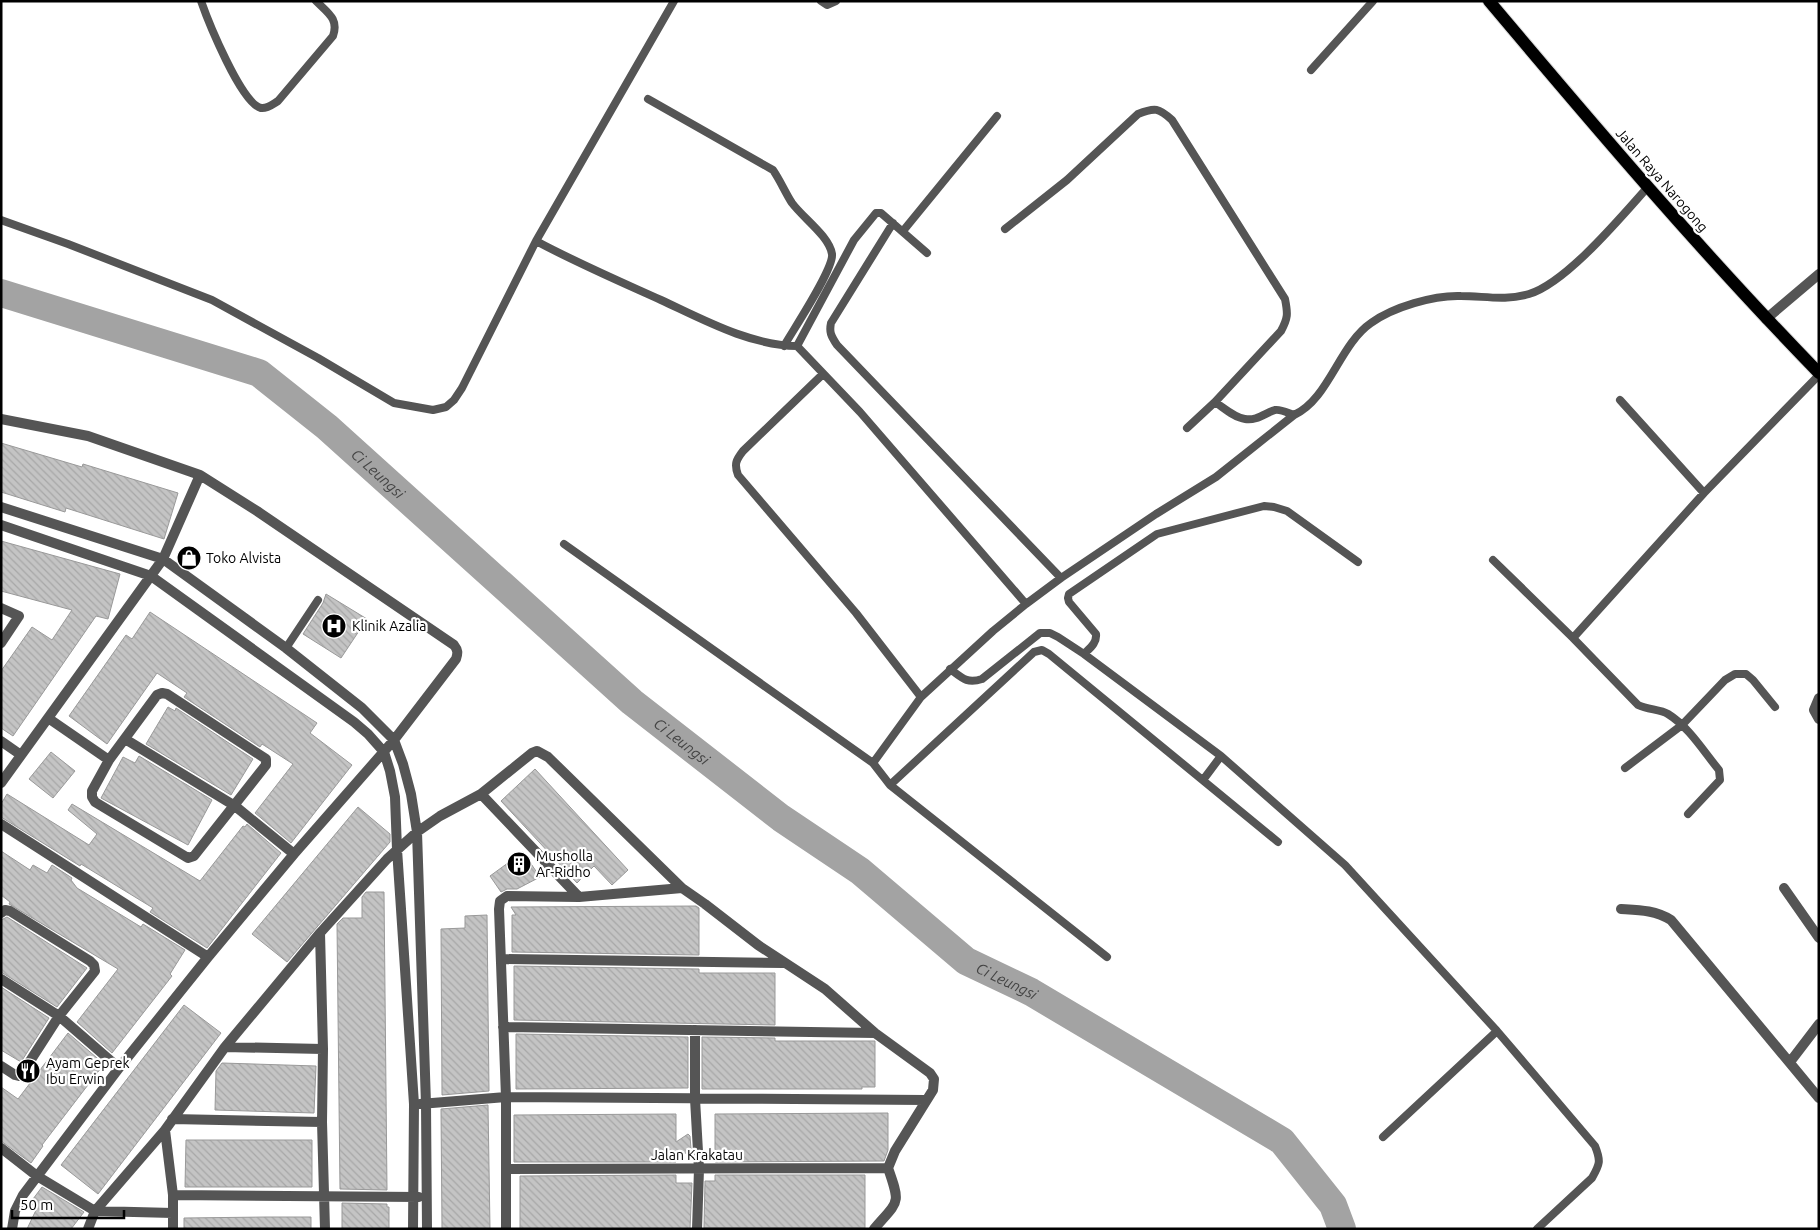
<svg xmlns="http://www.w3.org/2000/svg" width="1820" height="1230" font-family="Ubuntu,sans-serif">
<style>
.lines{fill:none;stroke-linecap:round;stroke-linejoin:round}
.river{stroke:#a3a3a3;stroke-width:28}
.building{fill:url(#building-back-hatch);stroke:#999}
.primary-casing{stroke:#dbdbdb;stroke-width:14}
.service{stroke:#555;stroke-width:8}
.minor{stroke:#555;stroke-width:10}
.tertiary{stroke:#555;stroke-width:10}
.primary{stroke:#000;stroke-width:12}
.labels{text-anchor:middle;dominant-baseline:central;stroke-width:4.5;stroke-linejoin:round;paint-order:stroke}
.street-label{font-size:14px;fill:#000;stroke:#fff}
.poi-label{font-size:14px;fill:#000;stroke:#fff;text-anchor:start}
.water-label{font-size:15px;font-style:italic;fill:#444;stroke:#fff}
</style>
<defs>
<pattern id="building-back-hatch" width="6" height="6" patternUnits="userSpaceOnUse" patternTransform="scale(1.25)"><rect width="6" height="6" fill="#c4c4c4"/><path d="M-1 5l2 2M0 0l6 6M5-1l2 2" fill="none" stroke="#a7a7a7"/></pattern>
</defs>
<rect width="100%" height="100%" fill="#fff"/>
<g class="lines">
<!-- river -->
<path class="river" id="s1" d="M1,293L259,373L327,427L632,702L781,818L860,871L966,961L1031,992L1282,1141L1333,1205L1342,1229"/>
</g>
<!-- building -->
<path class="building" d="M1,443L82,467L83,464L178,493L164,539L66,508L65,512L1,492Z
M1,541L120,574L108,619L96,616L13,736L1,728V671L32,627L52,640L72,610L1,591Z
M326,594L367,619L341,658L303,634L323,603Z
M150,612L317,723L310,733L352,765L291,843L255,813L293,764L262,744L260,747L184,697L187,693L157,673L107,744L69,716L126,635L132,639Z
M168,707L175,711L176,708L253,759L231,795L146,744Z
M51,752L75,771L53,798L29,779Z
M139,756L212,800L188,845L101,798L123,757L135,763Z
M535,769L628,870L612,885L594,866L577,883L501,801Z
M7,794L89,845L97,834L68,810L72,804L200,881L243,826L245,827L247,824L281,853L207,948L150,912L153,908L81,864L80,866L1,817V804Z
M358,807L390,834V842L287,962L252,934Z
M1,851L30,870L33,865L47,873L52,865L72,878L71,880L77,888L141,927L143,924L185,950L170,974L172,976L112,1053L77,1022L118,969L9,904L10,902L1,895Z
M523,852L540,877L517,889H507L501,892L490,876Z
M366,892H384L387,1190L340,1189L337,924L343,918H362V897Z
M696,906L699,908V955L512,952V915H516L511,907Z
M487,915L489,1091L442,1095L441,929L465,928V916Z
M7,917L87,968L57,1007L1,972V920Z
M514,966L699,969V973H775V1025L514,1020Z
M1,987L49,1018L21,1062L1,1050Z
M184,1005L221,1033L98,1194L61,1165Z
M68,1033L104,1064L42,1145L43,1146L31,1163L1,1141V1087L18,1099Z
M516,1034L688,1037V1088L516,1089Z
M702,1037L775,1038V1041H875V1087H862V1089H702Z
M222,1063L316,1066L314,1113L215,1110L216,1071Z
M488,1105L490,1229H442L441,1109Z
M888,1113V1150L884,1161L715,1162V1114Z
M676,1114V1142L688,1134L690,1136L691,1149L676,1160V1162H514V1115Z
M186,1140H312V1187H185Z
M676,1175V1183H692L690,1229H520V1176Z
M715,1175H865V1228H704L705,1181H715Z
M42,1187L84,1212L71,1229H27L37,1208L30,1203Z
M342,1203L387,1204V1207H389V1229H342Z
M266,1217H311V1229H184V1218Z"/>
<g class="lines">
<defs>
<path id="primary" d="M1489,1C1596,128 1703,254 1819,373"/>
</defs>
<!-- primary casing -->
<use href="#primary" class="primary-casing"/>
<!-- service -->
<path class="service" d="M201,1C208,21 241,103 261,108C267,109 273,104 278,101L333,36C339,19 328,13 316,1
M821,1L827,5L836,1
M1311,70L1373,1
M648,99L773,170C780,180 786,194 792,203C803,218 829,236 832,254C834,269 793,330 784,346
M1,220L68,244L212,300L318,358L394,403L433,410L446,407L454,400L462,388L536,241C577,263 619,281 661,300C704,320 749,345 797,346L860,412L1026,604
M893,223L831,323C829,332 831,336 837,345L1061,578
M1005,229L1067,180L1138,114C1155,107 1159,108 1172,120L1285,299C1288,314 1288,318 1281,331L1215,402
M903,231L997,116
M536,241L674,1
M797,346L854,240L876,213H881L927,253
M823,374L743,451C736,460 734,464 738,475L856,613L921,697
M1620,400L1704,493
M1187,428L1215,402C1224,408 1235,418 1245,419C1257,421 1265,413 1275,410C1281,409 1288,413 1294,415
M564,544L873,763L921,697L993,631L1026,604L1061,578L1156,514L1216,477L1294,415C1329,399 1339,345 1371,323C1393,307 1434,295 1461,296C1484,296 1506,301 1529,294C1566,283 1621,217 1647,188
M1493,560L1573,638
M286,648L318,600
M1084,654C1090,648 1097,643 1096,634L1069,602L1068,598L1069,594L1157,534L1264,506L1274,507L1287,511L1358,562
M950,669C962,678 967,684 982,679L1040,633H1050L1058,637L1084,654L1221,756L1345,865L1497,1031L1595,1146C1601,1161 1600,1164 1592,1178L1537,1229
M873,763L890,785L1107,957
M1625,768L1682,725L1725,680L1735,674H1746L1753,680L1775,707
M1203,780L1221,756
M890,785L1034,652L1042,650L1049,654L1278,842
M1688,814L1720,780L1719,770C1704,752 1689,727 1668,714C1660,709 1648,710 1638,705L1573,638L1704,493L1819,375
M1383,1137L1497,1031"/>
<!-- minor -->
<path class="minor" d="M1,419L88,436L200,475L163,559L1,783
M1,507L163,559L286,648L362,708L394,740L403,764L411,794L417,832L426,1104L427,1229
M1,525L151,576L354,722L368,734L384,752L390,771L395,797L397,849L414,1104L413,1229
M1,608L19,616L1,643
M162,693L167,694L266,759V765L194,856L188,858L95,802L92,797V791L109,760L157,695Z
M1819,698L1814,710L1819,719
M48,718L109,760
M125,739L235,806L294,854
M1,741L21,755
M481,794L579,897
M1,824L208,957
M1784,888L1819,938
M1621,909C1639,910 1655,910 1671,920L1819,1098
M1,913L5,910L10,911L90,961L94,965L95,971L59,1016L23,1072L19,1076L15,1075L1,1066
M320,933L323,1049L322,1122L325,1229
M501,959L783,963
M1,979L59,1016L119,1068
M503,1027L875,1033
M695,1030V1099L699,1169L697,1229
M225,1047L323,1049
M1790,1062L1819,1024
M420,1104L506,1097L926,1100
M172,1119L322,1122
M165,1130L173,1195V1229
M1,1148L37,1176L95,1211L173,1213
M506,1169L888,1168
M173,1195L419,1197
M12,1229L15,1211L23,1195L119,1068L208,957L294,854L394,740L456,659C458,653 458,650 454,645L257,511L200,475
M88,1229L95,1211L165,1130L225,1047L320,933L387,859L417,832L440,816L481,794L532,753L537,751L548,757L682,888L705,904L758,945L825,989L875,1033L930,1073L934,1079L933,1090L895,1151L888,1168C901,1205 899,1200 874,1229
M506,1229V1097L499,909L500,901L507,896L579,897L682,888"/>
<!-- tertiary -->
<path class="tertiary" d="M1766,319L1819,274"/>
<!-- primary -->
<use href="#primary" class="primary"/>
</g>
<!-- icons -->
<defs>
<symbol id="shop-disc" viewBox="-11 -11 22 22"><circle r="9.5" fill="#000" stroke="#fff"/><path d="M-5-2.5h2.3a2.7 3.5 0 0 1 5.4 0H5L5.5 6h-11ZM-1.5-2.5h3a1.5 2.3 0 0 0-3 0Z" fill="#fff"/></symbol>
<symbol id="hospital-disc" viewBox="-11 -11 22 22"><circle r="9.5" fill="#000" stroke="#fff"/><path d="M-5-5h3v3.5h4V-5h3V5h-3V1.5h-4V5h-3Z" fill="#fff"/></symbol>
<symbol id="building-disc" viewBox="-11 -11 22 22"><circle r="9.5" fill="#000" stroke="#fff"/><path d="M-4-6H4V6H1V3H-1V6H-4ZM-2.5-4.3h1.7v1.8h-1.7ZM.8-4.3h1.7v1.8H.8ZM-2.5-1h1.7V.8h-1.7ZM.8-1h1.7V.8H.8Z" fill="#fff"/></symbol>
<symbol id="restaurant-disc" viewBox="-11 -11 22 22"><circle r="9.5" fill="#000" stroke="#fff"/><path d="M-5-6h1v4h1v-4h1v4h1v-4h1v5L-1.5 .5V6h-2V.5L-5-1ZM5-6V6H3V1.5H1.5Q1.5-4 5-6Z" fill="#fff"/></symbol>
</defs>
<g fill-rule="evenodd">
<use href="#shop-disc" x="175" y="544" width="28" height="28"/>
<use href="#hospital-disc" x="320" y="612" width="28" height="28"/>
<use href="#building-disc" x="505" y="850" width="28" height="28"/>
<use href="#restaurant-disc" x="14" y="1057" width="28" height="28"/>
</g>
<g class="labels">
<!-- street labels -->
<g class="street-label">
<text transform="translate(1662 180) rotate(49)">Jalan Raya Narogong</text>
<text x="697" y="1155">Jalan Krakatau</text>
</g>
<!-- poi labels -->
<g class="poi-label">
<text x="206" y="558">Toko Alvista</text>
<text x="352" y="626">Klinik Azalia</text>
<text x="536" y="856">Musholla<tspan x="536" dy="16">Ar-Ridho</tspan></text>
<text x="46" y="1063">Ayam Geprek<tspan x="46" dy="16">Ibu Erwin</tspan></text>
</g>
<!-- water labels -->
<g class="water-label">
<text stroke="none"><textPath href="#s1" startOffset="426">Ci Leungsi</textPath></text>
<text stroke="none"><textPath href="#s1" startOffset="831">Ci Leungsi</textPath></text>
<text stroke="none"><textPath href="#s1" startOffset="1236">Ci Leungsi</textPath></text>
</g>
</g>
<!-- border -->
<rect width="1820" height="1230" fill="none" stroke="#000000" stroke-width="5"/>
<!-- scale -->
<path d="M12 1210v8h112v-8" fill="none" stroke="#000000" stroke-width="2.5"/>
<text x="20" y="1210" font-size="15" fill="#000000" stroke="#ffffff" stroke-width="4" paint-order="stroke">50 m</text>
</svg>
